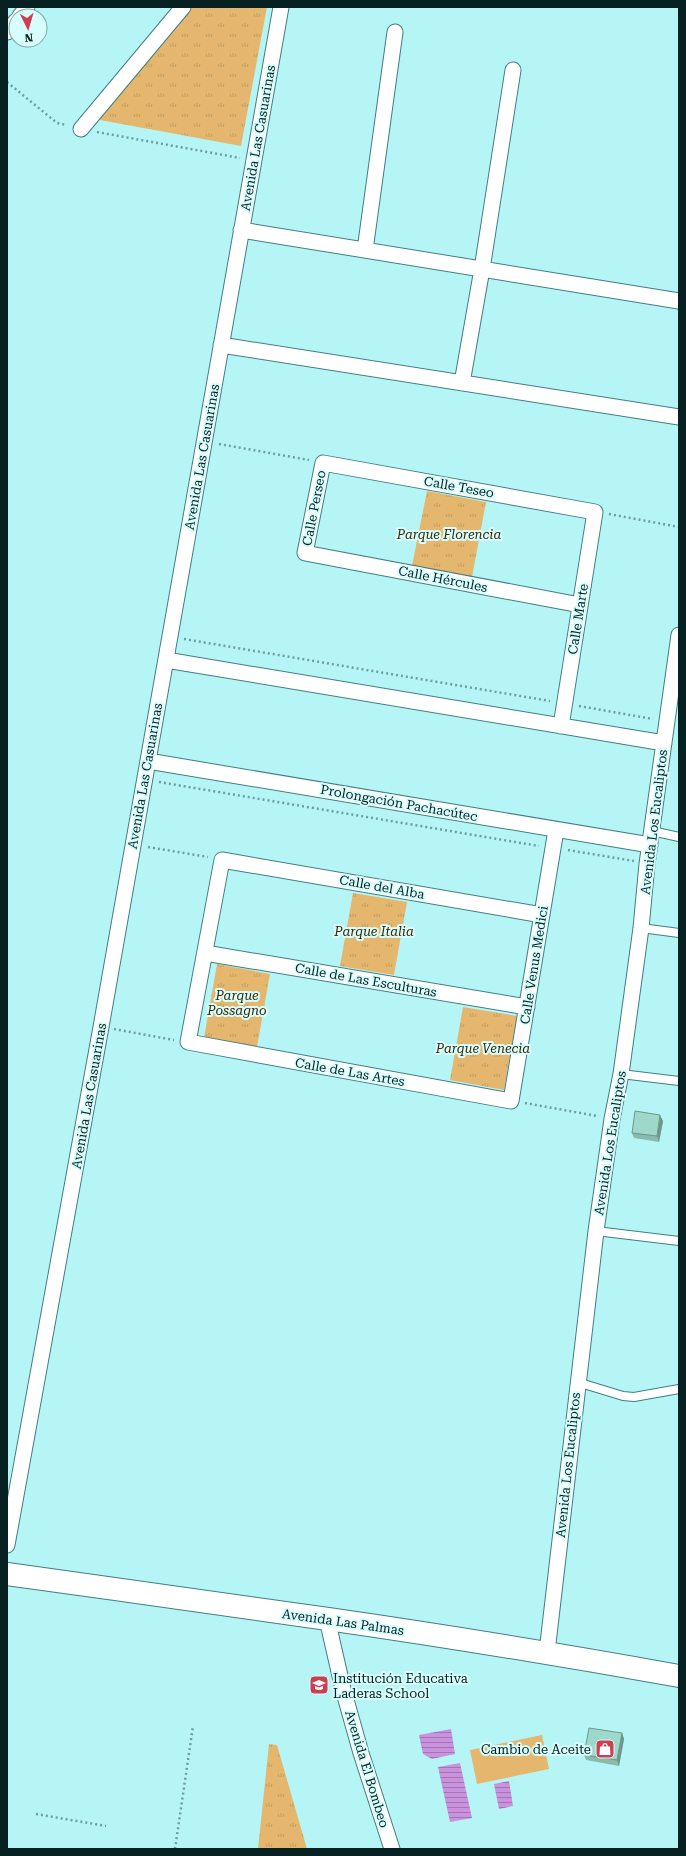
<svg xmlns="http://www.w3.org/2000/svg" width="686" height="1856" font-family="'Roboto Serif',serif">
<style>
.grass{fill:url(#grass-tufts)}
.garden{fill:#e5b76e}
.water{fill:url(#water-rules)}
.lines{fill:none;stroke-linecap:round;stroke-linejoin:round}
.lane-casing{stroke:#427e80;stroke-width:10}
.street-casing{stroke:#427e80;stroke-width:17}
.secondary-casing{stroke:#427e80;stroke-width:24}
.path{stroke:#6e9e9f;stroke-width:2.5;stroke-dasharray:2 3;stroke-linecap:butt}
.lane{stroke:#fff;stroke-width:8}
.street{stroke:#fff;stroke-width:15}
.secondary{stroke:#fff;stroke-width:22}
.wall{fill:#88baae}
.shaded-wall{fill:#6f978d}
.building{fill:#9ed8ca;stroke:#6f978d}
.labels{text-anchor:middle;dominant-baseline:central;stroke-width:4;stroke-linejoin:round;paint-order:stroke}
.street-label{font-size:13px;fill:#072122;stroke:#d8fdfd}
.park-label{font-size:13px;font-style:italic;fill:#3b2600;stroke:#d8fdfd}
.poi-label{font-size:13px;fill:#072122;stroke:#d8fdfd;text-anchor:start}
</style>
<defs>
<pattern id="grass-tufts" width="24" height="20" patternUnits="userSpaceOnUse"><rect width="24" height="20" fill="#e5b76e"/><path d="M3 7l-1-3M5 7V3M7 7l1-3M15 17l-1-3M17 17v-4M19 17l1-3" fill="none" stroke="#c39d5f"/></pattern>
<pattern id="water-rules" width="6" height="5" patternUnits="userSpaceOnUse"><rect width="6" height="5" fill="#ca91dc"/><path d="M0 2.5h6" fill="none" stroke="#a276b2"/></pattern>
</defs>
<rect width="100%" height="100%" fill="#b6f5f6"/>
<!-- grass -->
<path class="grass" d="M191,7H267L241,146L100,120L102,115Z
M427,491L486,502L472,577L412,566Z
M353,893L407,902L394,975L340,966Z
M217,964L270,974L257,1047L204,1038Z
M463,1007L517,1016L504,1090L450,1080Z
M269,1744L277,1745L307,1849H258Z"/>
<!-- garden -->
<path class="garden" d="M542,1735L549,1769L477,1784L470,1750Z"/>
<!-- water -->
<path class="water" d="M451,1729L455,1754L432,1759L423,1754L419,1735Z
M460,1763L472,1818L450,1822L438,1767Z
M509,1781L513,1806L499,1809L494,1784Z"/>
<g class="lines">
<defs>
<path id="lane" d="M652,831L679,837
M641,928L679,933
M621,1074L679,1081
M596,1231L679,1241
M577,1382L623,1396L634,1397L679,1389"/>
<path id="street" d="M20,16L27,7
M7,32L16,21
M81,129L183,7
M241,230L679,301
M365,250L395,32
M221,345L679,417
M462,383L482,269L513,70
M166,660L664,743
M561,726L595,512L323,463L305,553L580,605
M148,761L650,845
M542,915L222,860L188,1042L511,1101L556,830
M205,953L527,1007
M7,1545L101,1027L281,7
M327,1619L343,1689L361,1753L392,1849
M547,1652L596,1231L612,1119L621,1074L641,928L647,864L679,635"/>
<path id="secondary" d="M7,1574C114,1589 221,1603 328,1619C446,1636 562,1655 679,1676"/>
</defs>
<!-- lane casing -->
<use href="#lane" class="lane-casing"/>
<!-- street casing -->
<use href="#street" class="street-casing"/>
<!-- secondary casing -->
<use href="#secondary" class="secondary-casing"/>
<!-- path -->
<path class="path" d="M7,82L57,123L67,125
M97,132L240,158
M219,444L309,460
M609,514L679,527
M184,639L550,701
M579,706L653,719
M159,782L539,846
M148,847L208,857
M568,850L634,861
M114,1029L174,1040
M525,1103L597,1116
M36,1814L106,1826
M175,1849L193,1726"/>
<!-- lane -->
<use href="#lane" class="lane"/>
<!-- street -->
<use href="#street" class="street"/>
<!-- secondary -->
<use href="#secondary" class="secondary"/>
</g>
<!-- wall -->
<path class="wall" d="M663,1121L659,1142L634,1138L632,1133Z
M622,1733L624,1739L619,1766L586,1760L584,1755Z"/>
<!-- shaded-wall -->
<path class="shaded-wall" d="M660,1115L663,1121L659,1142L657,1136Z
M622,1733L624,1739L619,1766L617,1760Z"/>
<!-- building -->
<path class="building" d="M635,1111L660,1115L657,1136L632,1133Z
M589,1728L622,1733L617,1760L584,1755Z"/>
<!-- icons -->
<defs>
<symbol id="school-square" viewBox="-11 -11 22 22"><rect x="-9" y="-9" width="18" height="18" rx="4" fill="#ce3e51" stroke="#d8fdfd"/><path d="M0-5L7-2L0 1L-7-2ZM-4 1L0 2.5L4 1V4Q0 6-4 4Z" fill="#fff"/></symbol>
<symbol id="shop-square" viewBox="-11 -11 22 22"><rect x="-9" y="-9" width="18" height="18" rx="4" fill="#ce3e51" stroke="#d8fdfd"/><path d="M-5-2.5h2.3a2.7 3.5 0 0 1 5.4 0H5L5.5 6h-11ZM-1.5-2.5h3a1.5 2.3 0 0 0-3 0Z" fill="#fff"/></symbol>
</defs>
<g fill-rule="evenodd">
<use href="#school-square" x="308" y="1674" width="22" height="22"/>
<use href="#shop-square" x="594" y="1738" width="22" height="22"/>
</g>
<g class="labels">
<!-- street labels -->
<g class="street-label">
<text transform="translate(258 138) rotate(-80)">Avenida Las Casuarinas</text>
<text transform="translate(202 457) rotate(-80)">Avenida Las Casuarinas</text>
<text transform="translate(459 487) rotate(10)">Calle Teseo</text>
<text transform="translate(314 508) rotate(-79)">Calle Perseo</text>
<text transform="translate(443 579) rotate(11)">Calle Hércules</text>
<text transform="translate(578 619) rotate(-81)">Calle Marte</text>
<text transform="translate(145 776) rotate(-80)">Avenida Las Casuarinas</text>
<text transform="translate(399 803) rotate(10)">Prolongación Pachacútec</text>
<text transform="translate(654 822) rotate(-83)">Avenida Los Eucaliptos</text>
<text transform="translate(382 887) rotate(10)">Calle del Alba</text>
<text transform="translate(534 965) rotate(-81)">Calle Venus Medici</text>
<text transform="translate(366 980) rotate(10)">Calle de Las Esculturas</text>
<text transform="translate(350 1072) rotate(10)">Calle de Las Artes</text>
<text transform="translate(89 1096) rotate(-80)">Avenida Las Casuarinas</text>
<text transform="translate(610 1143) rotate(-81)">Avenida Los Eucaliptos</text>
<text transform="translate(568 1465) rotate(-84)">Avenida Los Eucaliptos</text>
<text transform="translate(343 1622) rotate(8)">Avenida Las Palmas</text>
<text transform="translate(367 1769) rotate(73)">Avenida El Bombeo</text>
</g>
<!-- park labels -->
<g class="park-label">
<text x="449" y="534">Parque Florencia</text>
<text x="374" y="931">Parque Italia</text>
<text x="237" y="995">Parque<tspan x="237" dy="15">Possagno</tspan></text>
<text x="483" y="1048">Parque Venecia</text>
</g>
<!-- poi labels -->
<g class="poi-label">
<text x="333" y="1678">Institución Educativa<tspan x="333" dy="15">Laderas School</tspan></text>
<text x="591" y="1749" text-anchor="end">Cambio de Aceite</text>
</g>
</g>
<!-- border -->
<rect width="686" height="1856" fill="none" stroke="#072122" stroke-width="16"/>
<!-- north arrow -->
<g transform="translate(28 28) rotate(175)"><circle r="19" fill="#d8fdfd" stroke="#84a5a5"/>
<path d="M0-3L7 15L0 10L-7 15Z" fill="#ce3e51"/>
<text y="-6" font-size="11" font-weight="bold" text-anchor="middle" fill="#072122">N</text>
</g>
</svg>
